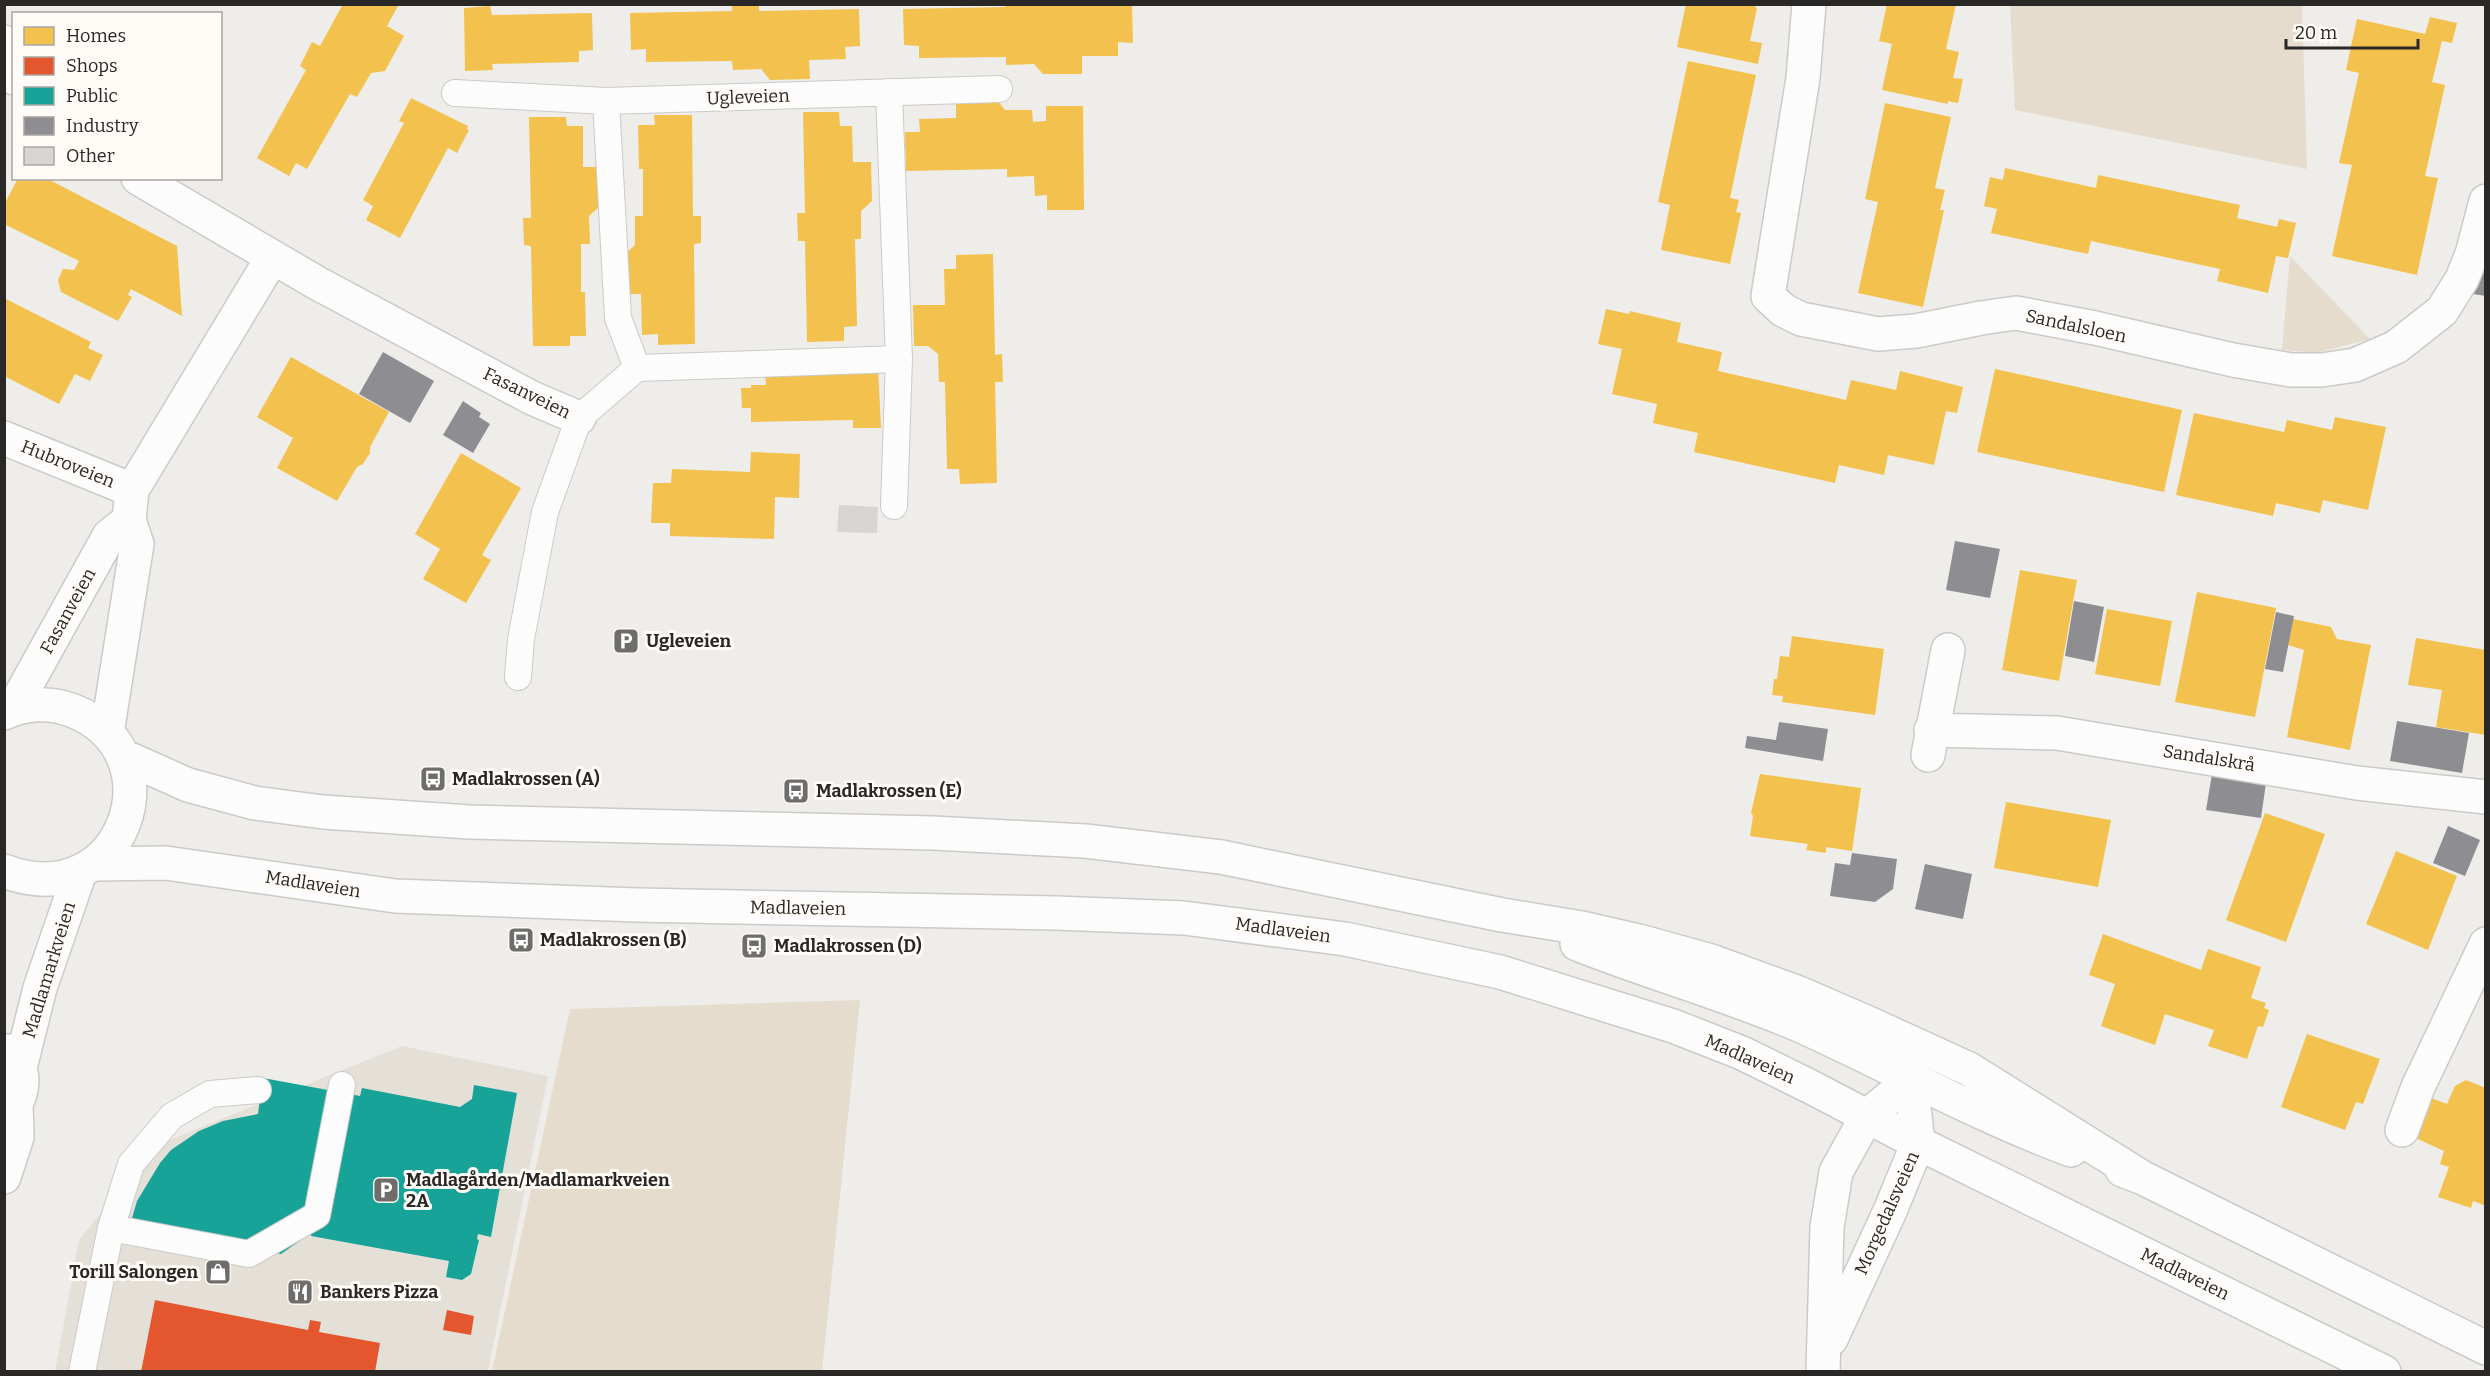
<svg xmlns="http://www.w3.org/2000/svg" width="2490" height="1376" font-family="Bitter,serif">
<style>
.built{fill:#e4dfd7}
.green{fill:#e5dcce}
.homes{fill:#f2c14e}
.shops{fill:#e4572e}
.public{fill:#17a398}
.industry{fill:#8d8d92}
.building{fill:#d6d5d3}
.lines{fill:none;stroke-linecap:round;stroke-linejoin:round}
.lane-casing{stroke:#cccac8;stroke-width:28}
.street-casing{stroke:#cccac8;stroke-width:36}
.secondary-casing{stroke:#cccac8;stroke-width:36}
.primary-casing{stroke:#cccac8;stroke-width:36}
.lane{stroke:#fdfcfc;stroke-width:26}
.street{stroke:#fdfcfc;stroke-width:33}
.secondary{stroke:#fdfcfc;stroke-width:33}
.primary{stroke:#fdfcfc;stroke-width:33}
.labels{text-anchor:middle;dominant-baseline:central;stroke-width:6;stroke-linejoin:round;paint-order:stroke}
.street-label{font-size:18px;fill:#292826;stroke:#fffbf6}
.poi-label{font-size:18px;font-weight:bold;fill:#292826;stroke:#fffbf6;text-anchor:start}
</style>
<rect width="100%" height="100%" fill="#efedea"/>
<!-- built -->
<path class="built" d="M402,1046L548,1076L488,1371L55,1372L79,1240L157,1145Z"/>
<!-- green -->
<path class="green" d="M2010,5H2302L2307,169L2015,110Z
M2290,256L2370,339L2316,353L2282,350Z
M860,1000L822,1371H492L570,1009Z"/>
<!-- homes -->
<path class="homes" d="M343,4H399L387,26L404,36L385,71L371,73L357,97L350,94L307,169L296,163L289,176L257,158L306,70L300,66L312,42L320,46Z
M732,4H759V11L859,9L860,46L845,47L846,59L809,60L810,79L770,80L761,69L733,70L732,61L646,62V49L631,50L630,13L732,11Z
M1004,4H1032V6L1132,5L1133,43L1118,42V56H1082V74H1043L1034,64L1006,65V57L919,58V46L904,45L903,9L1005,7Z
M1686,4H1755V7L1757,8L1750,41L1762,43L1758,64L1677,47Z
M1887,4H1956L1946,49L1959,52L1953,78L1963,79L1958,103L1948,101V104L1882,90L1892,44L1879,41Z
M490,6L492,15L592,13L593,50L579,51V62L492,64L493,70L465,71L464,8Z
M2430,17L2457,23L2452,43L2442,41L2432,82L2445,85L2425,176L2438,178L2417,275L2332,256L2352,165L2339,163L2359,73L2346,70L2357,19L2425,34Z
M1688,61L1756,75L1730,198L1739,200L1736,212L1741,213L1730,264L1661,250L1670,205L1658,202Z
M411,98L468,126L467,129L469,130L457,153L448,148L400,238L366,220L373,206L363,200L404,123L399,121Z
M956,100H997L1005,110H1032L1033,122L1046,121V106H1083L1084,210H1047V195L1035,196L1034,176L1007,177V169L906,171L905,132H920L919,119L956,118Z
M1885,103L1951,117L1935,188L1945,190L1940,210H1944L1923,307L1858,293L1878,202L1865,199Z
M803,112H839L840,126H852L853,162H871L872,201L861,211V239H855L857,326L844,327V341L807,342L805,241H798L797,213H805Z
M654,115H692L693,216H701V243L694,244L695,344L658,345V334L642,335L641,294H626L625,254L635,245V216H643V169H639L638,125H655Z
M529,117H566L567,126H583V167H599V207L589,216L590,244H581V292H585L586,336H570V346H533L531,246L524,245L523,218H531Z
M2005,168L2096,188L2098,175L2240,205L2237,218L2277,227L2279,219L2296,223L2288,258L2276,256L2268,293L2217,281L2220,269L2091,241L2088,254L1991,233L1997,209L1984,206L1990,177L2003,180Z
M18,178H46L177,246L182,316L131,289L128,295L132,297L118,321L61,292L58,280L63,269L74,270L79,261L4,224V205Z
M993,254L995,355L1002,354L1003,382H995L997,483L960,484L959,469H947L945,382H939L938,354L928,346H914L913,305H945L944,269H956V255Z
M4,298L91,342L88,348L103,355L90,381L75,374L59,404L4,376Z
M1606,309L1629,314L1630,311L1681,323L1677,342L1722,352L1718,371L1846,400L1851,380L1896,390L1900,371L1963,387L1957,413L1946,411L1934,465L1888,455L1884,475L1839,465L1835,483L1694,452L1698,433L1653,423L1657,404L1612,394L1622,349L1598,344Z
M291,357L389,412L370,447V453L363,464L357,467L337,501L277,468L293,438L257,417Z
M878,365L881,428H853V420L751,422V408H742L741,388H751V385H766L765,372Z
M1995,369L2182,410L2164,492L1977,452Z
M2194,413L2284,432L2287,420L2332,430L2335,417L2386,427L2368,510L2323,500L2320,513L2276,503L2273,516L2176,495Z
M751,452L800,454L799,498L775,497L774,539L670,536V523H651L653,483H671L672,469L750,472Z
M461,453L521,488L482,555L491,560L466,603L423,579L440,549L415,534Z
M2020,570L2077,580L2059,681L2002,670Z
M2197,592L2276,608L2255,717L2175,702Z
M2107,609L2172,621L2160,686L2095,674Z
M2293,619L2331,627L2337,639L2371,645L2350,750L2287,737L2304,650L2288,645Z
M1792,636L1884,649L1875,715L1782,702L1783,696L1772,695L1774,679H1777L1780,656L1789,657Z
M2416,638L2486,650V735L2436,727L2442,690L2408,685Z
M1760,774L1861,788L1852,851L1826,847V853L1806,850L1808,844L1750,836L1753,816L1751,813Z
M2006,802L2111,820L2098,887L1994,868Z
M2265,813L2325,834L2286,942L2226,920Z
M2396,851L2457,876L2428,950L2366,924Z
M2103,934L2201,970L2208,949L2261,967L2251,998L2266,1003L2264,1008L2269,1010L2263,1027L2258,1026L2247,1059L2208,1046L2214,1030L2165,1014L2155,1045L2101,1026L2115,984L2089,975Z
M2307,1034L2380,1059L2363,1104L2356,1102L2345,1130L2281,1107Z
M2466,1080L2486,1088V1206L2473,1201L2471,1208L2438,1197L2449,1167L2440,1164L2444,1151L2411,1136L2426,1096L2447,1104L2455,1086Z"/>
<!-- shops -->
<path class="shops" d="M155,1300L308,1330L310,1320L321,1322L319,1332L380,1343L375,1372H141Z
M447,1310L474,1316L471,1335L443,1330Z"/>
<!-- public -->
<path class="public" d="M263,1078L360,1096L362,1088L460,1107L472,1099L474,1085L517,1093L491,1237L478,1234L477,1239L479,1240L471,1274L462,1280L446,1277L449,1261L311,1236V1233L281,1254L130,1225L137,1201L160,1163L171,1150L199,1131L223,1121L258,1114Z"/>
<!-- industry -->
<path class="industry" d="M2478,271L2486,273V296L2473,294Z
M383,352L434,381L410,423L359,394Z
M463,401L481,413L479,417L490,424L473,453L443,435Z
M1955,541L2000,549L1990,598L1946,590Z
M2074,601L2104,607L2094,662L2065,656Z
M2276,612L2294,616L2283,672L2265,669Z
M2397,721L2469,733L2462,773L2390,761Z
M1779,722L1828,729L1823,761L1745,748L1747,736L1776,740Z
M2212,774L2266,783L2261,818L2206,810Z
M2448,826L2480,840L2465,876L2433,863Z
M1852,853L1897,859L1893,889L1875,902L1830,896L1835,863L1850,865Z
M1925,864L1972,874L1963,919L1915,909Z"/>
<!-- building -->
<path class="building" d="M839,505L878,507L877,533L837,532Z"/>
<g class="lines">
<defs>
<path id="lane" d="M889,92L899,359L894,506
M455,93L606,101L999,89
M637,368L899,359
M518,677L521,639L545,512L579,418L637,368L618,318L606,101
M111,1228L131,1164L172,1116L210,1094L258,1090
M82,1372L111,1228L249,1254L317,1215L342,1085"/>
<path id="street" d="M1809,4L1803,78L1768,296L1783,310L1801,319L1878,334L1916,331L1981,318L2016,313L2095,328L2233,360L2291,370H2322L2355,365L2396,347L2442,311L2462,279L2472,254L2486,201
M4,42L14,78
M138,178L317,283L532,398L579,418
M4,438L132,490
M13,709L109,536L129,520
M1931,730L2057,733L2357,783L2486,797
M107,733L137,544L129,520L132,490L272,258
M1928,755L1948,650
M2402,1130L2418,1087L2486,944"/>
<path id="secondary" d="M20,1068L40,988L80,872
M4,1117C25,1100 29,1069 8,1051
M4,1177L17,1137L16,1105
M1831,1339L1890,1211L1918,1143L1911,1080
M1823,1372L1827,1227L1836,1172L1867,1116L1911,1080"/>
<path id="primary" d="M4,713C25,703 50,702 71,710C181,751 124,917 4,871
M123,756L188,785L255,803L323,812L469,822L933,833L1085,841L1221,857L1502,915L1582,928L1639,941L1711,961L1799,993L1875,1026L1969,1069L2143,1178
M94,864L166,863L395,896L637,905L1056,913L1184,918L1345,939L1500,972L1673,1026L1742,1053L1809,1086L1918,1143L2384,1372
M1577,944C1650,973 1726,994 1799,1025C1890,1066 1977,1115 2071,1150
M2122,1170L2143,1178L2486,1348"/>
</defs>
<!-- lane casing -->
<use href="#lane" class="lane-casing"/>
<!-- street casing -->
<use href="#street" class="street-casing"/>
<!-- secondary casing -->
<use href="#secondary" class="secondary-casing"/>
<!-- primary casing -->
<use href="#primary" class="primary-casing"/>
<!-- lane -->
<use href="#lane" class="lane"/>
<!-- street -->
<use href="#street" class="street"/>
<!-- secondary -->
<use href="#secondary" class="secondary"/>
<!-- primary -->
<use href="#primary" class="primary"/>
</g>
<!-- icons -->
<defs>
<symbol id="parking-square" viewBox="-11 -11 22 22"><rect x="-9" y="-9" width="18" height="18" rx="4" fill="#6e6d6b" stroke="#fffbf6"/><path d="M-3.5-5.5H1a3.5 3.5 0 0 1 0 7H-1V5.5H-3.5ZM-1-3.4V-.6H.8a1.4 1.4 0 0 0 0-2.8Z" fill="#fff"/></symbol>
<symbol id="bus-square" viewBox="-11 -11 22 22"><rect x="-9" y="-9" width="18" height="18" rx="4" fill="#6e6d6b" stroke="#fffbf6"/><path d="M-5-6H5V4H4V6H2V4H-2V6H-4V4H-5ZM-3.5-4V0h7V-4ZM-3.5 1.2v1.5H-2V1.2ZM2 1.2v1.5H3.5V1.2Z" fill="#fff"/></symbol>
<symbol id="shop-square" viewBox="-11 -11 22 22"><rect x="-9" y="-9" width="18" height="18" rx="4" fill="#6e6d6b" stroke="#fffbf6"/><path d="M-5-2.5h2.3a2.7 3.5 0 0 1 5.4 0H5L5.5 6h-11ZM-1.5-2.5h3a1.5 2.3 0 0 0-3 0Z" fill="#fff"/></symbol>
<symbol id="restaurant-square" viewBox="-11 -11 22 22"><rect x="-9" y="-9" width="18" height="18" rx="4" fill="#6e6d6b" stroke="#fffbf6"/><path d="M-5-6h1v4h1v-4h1v4h1v-4h1v5L-1.5 .5V6h-2V.5L-5-1ZM5-6V6H3V1.5H1.5Q1.5-4 5-6Z" fill="#fff"/></symbol>
</defs>
<g fill-rule="evenodd">
<use href="#parking-square" x="611" y="626" width="30" height="30"/>
<use href="#bus-square" x="418" y="764" width="30" height="30"/>
<use href="#bus-square" x="781" y="776" width="30" height="30"/>
<use href="#bus-square" x="506" y="925" width="30" height="30"/>
<use href="#bus-square" x="739" y="931" width="30" height="30"/>
<use href="#parking-square" x="371" y="1175" width="30" height="30"/>
<use href="#shop-square" x="203" y="1257" width="30" height="30"/>
<use href="#restaurant-square" x="285" y="1277" width="30" height="30"/>
</g>
<g class="labels">
<!-- street labels -->
<g class="street-label">
<text transform="translate(748 97) rotate(-2)">Ugleveien</text>
<text transform="translate(2076 326) rotate(12)">Sandalsloen</text>
<text transform="translate(527 393) rotate(26)">Fasanveien</text>
<text transform="translate(68 464) rotate(22)">Hubroveien</text>
<text transform="translate(68 611) rotate(-61)">Fasanveien</text>
<text transform="translate(2209 758) rotate(9)">Sandalskrå</text>
<text transform="translate(313 884) rotate(9)">Madlaveien</text>
<text transform="translate(798 908) rotate(1)">Madlaveien</text>
<text transform="translate(1283 930) rotate(8)">Madlaveien</text>
<text transform="translate(49 970) rotate(-73)">Madlamarkveien</text>
<text transform="translate(1750 1059) rotate(24)">Madlaveien</text>
<text transform="translate(1887 1213) rotate(-66)">Morgedalsveien</text>
<text transform="translate(2185 1274) rotate(26)">Madlaveien</text>
</g>
<!-- poi labels -->
<g class="poi-label">
<text x="646" y="641">Ugleveien</text>
<text x="452" y="779">Madlakrossen (A)</text>
<text x="816" y="791">Madlakrossen (E)</text>
<text x="540" y="940">Madlakrossen (B)</text>
<text x="774" y="946">Madlakrossen (D)</text>
<text x="406" y="1180">Madlagården/Madlamarkveien<tspan x="406" dy="21">2A</tspan></text>
<text x="198" y="1272" text-anchor="end">Torill Salongen</text>
<text x="320" y="1292">Bankers Pizza</text>
</g>
</g>
<!-- border -->
<rect width="2490" height="1376" fill="none" stroke="#292826" stroke-width="12"/>
<!-- legend -->
<rect x="12" y="12" width="210" height="168" fill="#fffbf6" stroke="#a9a7a3" stroke-width="1.5"/>
<rect x="24" y="27" width="30" height="18" fill="#f2c14e" stroke="#a9a7a3" stroke-width="1.5"/>
<text x="66" y="42" font-size="18" fill="#292826">Homes</text>
<rect x="24" y="57" width="30" height="18" fill="#e4572e" stroke="#a9a7a3" stroke-width="1.5"/>
<text x="66" y="72" font-size="18" fill="#292826">Shops</text>
<rect x="24" y="87" width="30" height="18" fill="#17a398" stroke="#a9a7a3" stroke-width="1.5"/>
<text x="66" y="102" font-size="18" fill="#292826">Public</text>
<rect x="24" y="117" width="30" height="18" fill="#8d8d92" stroke="#a9a7a3" stroke-width="1.5"/>
<text x="66" y="132" font-size="18" fill="#292826">Industry</text>
<rect x="24" y="147" width="30" height="18" fill="#d6d5d3" stroke="#a9a7a3" stroke-width="1.5"/>
<text x="66" y="162" font-size="18" fill="#292826">Other</text>
<!-- scale -->
<path d="M2286 39v9h132v-9" fill="none" stroke="#292826" stroke-width="3"/>
<text x="2295" y="39" font-size="18" fill="#292826" stroke="#fffbf6" stroke-width="4.5" paint-order="stroke">20 m</text>
</svg>
